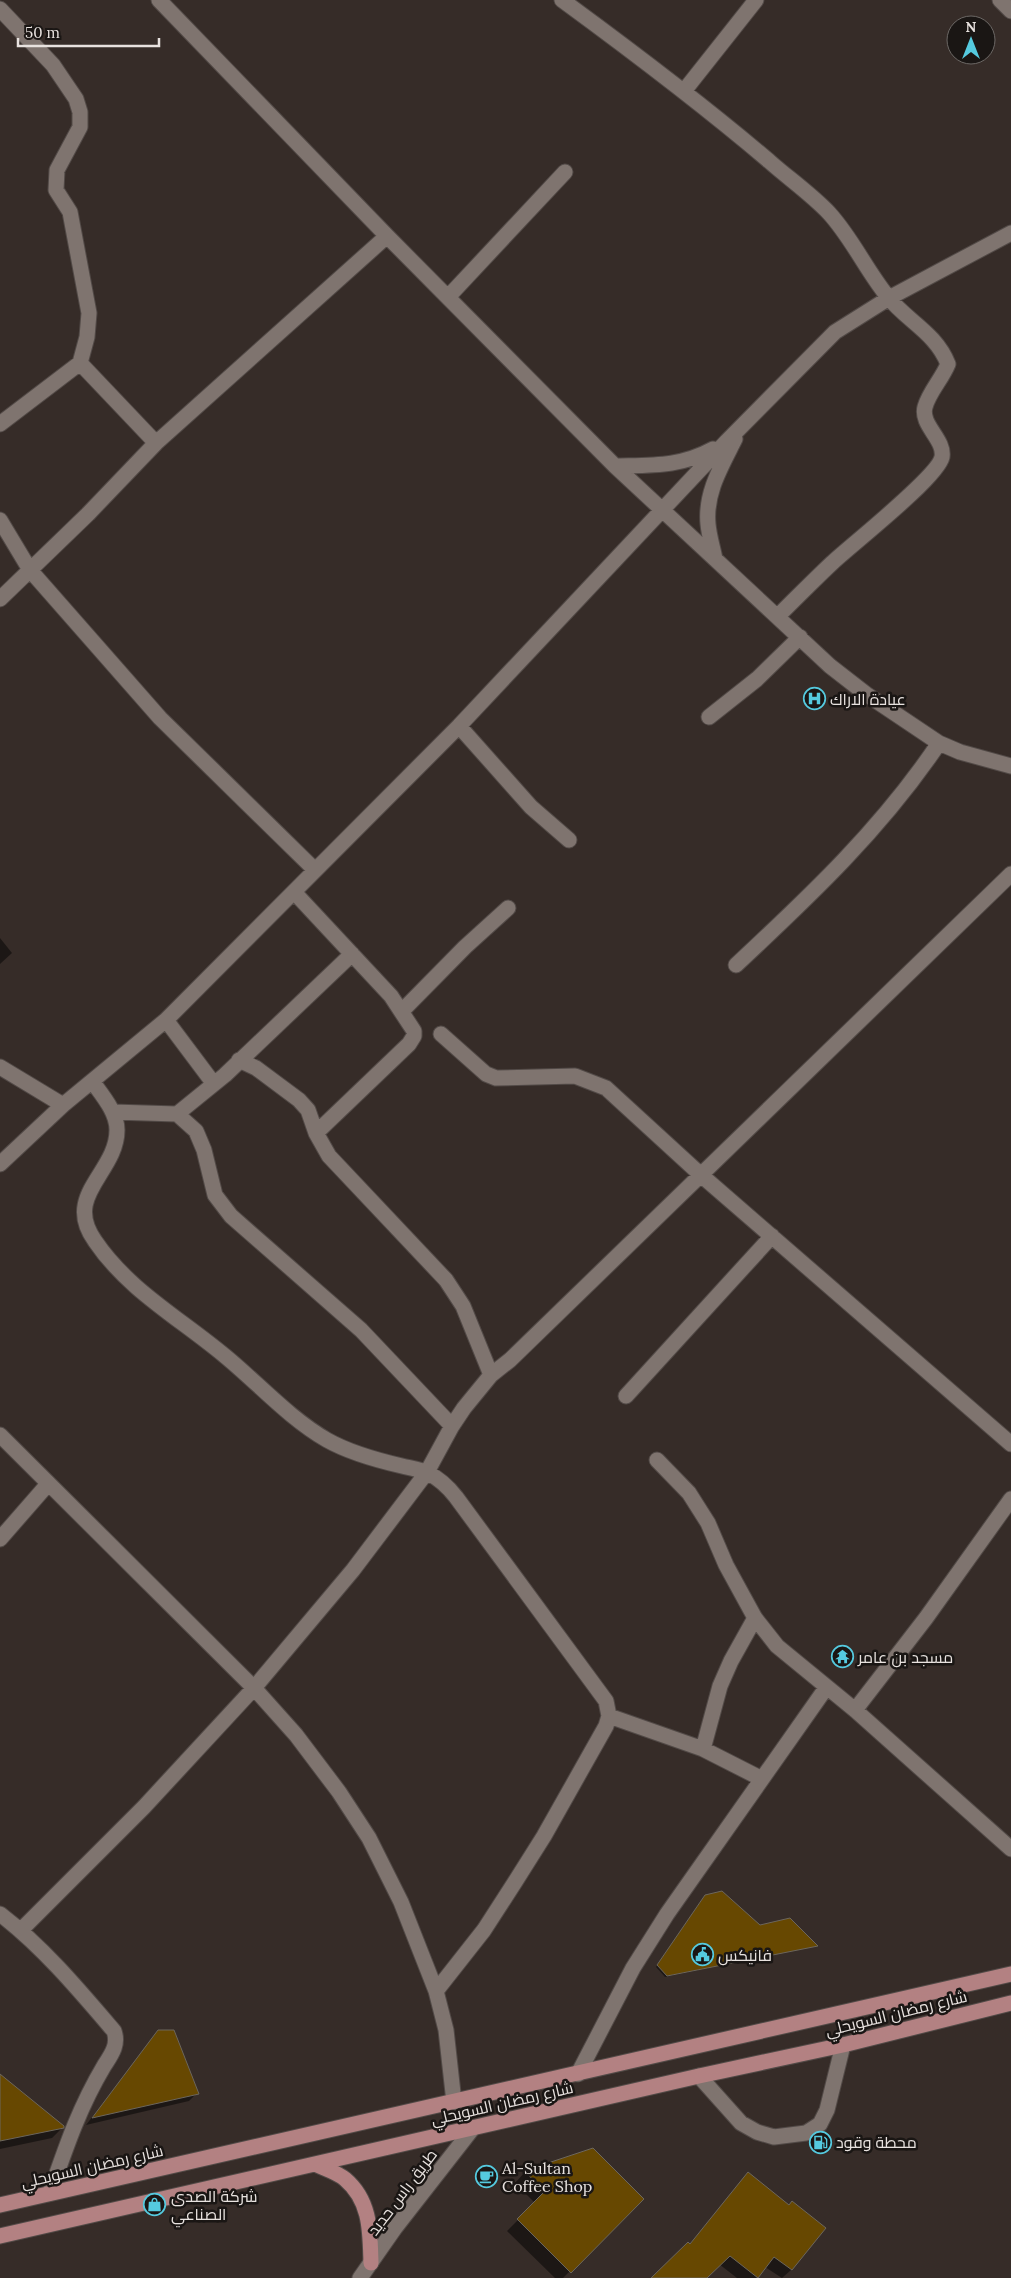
<svg xmlns="http://www.w3.org/2000/svg" width="1011" height="2278" font-family="Lora,Cairo,serif">
<style>
.shadow{fill:#0007}
.building{fill:#674801;stroke:#6c665d}
.lines{fill:none;stroke-linecap:round;stroke-linejoin:round}
.minor-casing{stroke:#524a47;stroke-width:17}
.major-casing{stroke:#524a47;stroke-width:17}
.minor{stroke:#7f746f;stroke-width:15}
.major{stroke:#b38182;stroke-width:15}
.labels{text-anchor:middle;dominant-baseline:central;stroke-width:5;stroke-linejoin:round;paint-order:stroke}
.poi-label{font-size:16px;fill:#e8e2df;stroke:#1a1614;text-anchor:start}
.street-label{font-size:16px;fill:#e8e2df;stroke:#1a1614}
</style>
<rect width="100%" height="100%" fill="#362c28"/>
<!-- shadow -->
<path class="shadow" d="M0,938L12,953L0,964Z
M703,1898L760,1926L816,1946L665,1977L656,1967Z
M159,2031L197,2093L189,2101L86,2125Z
M0,2076L62,2128L52,2138L0,2149Z
M525,2172L642,2199L563,2278H555L507,2231L535,2203L515,2183Z
M748,2174L789,2206L824,2228L791,2270L782,2278L765,2267L756,2278H737L719,2264L705,2278H653L689,2245Z"/>
<!-- building -->
<path class="building" d="M722,1891L760,1925L790,1918L818,1946L667,1976L657,1965L705,1895Z
M158,2030H174L199,2094L92,2118Z
M0,2074L64,2126V2128L0,2141Z
M593,2148L644,2199L571,2273L517,2219L545,2191L524,2171Z
M748,2172L789,2205L792,2201L826,2228L792,2270L774,2257L758,2278L730,2256L707,2278H651L688,2242L690,2244Z"/>
<g class="lines">
<defs>
<path id="minor" d="M159,0L387,236L615,466L830,666L866,694L939,743L960,752L1011,766
M562,0C633,52 702,104 769,161C788,178 811,194 829,213C852,238 866,270 888,297C907,321 936,333 948,364C942,379 929,392 925,407C920,425 945,439 942,457C938,477 851,545 832,563C814,580 796,598 778,616
M1000,0L1011,11
M0,9L53,65L76,99L80,112V127L57,170L56,190L70,212L89,313L87,337L80,363L156,443
M684,91L756,0
M448,297L565,172
M0,424L80,363
M615,466C652,465 680,467 713,449
M0,520L30,570L160,718L315,870
M715,559C713,548 709,536 708,524C705,493 721,467 735,439
M0,599L88,514L156,443L387,236
M709,717L757,679L800,637
M459,726L531,807L569,840
M294,892L391,996L414,1031V1036L409,1044L316,1133
M736,965C811,895 882,828 939,743
M402,1011L465,947L508,908
M166,1020L214,1084
M441,1034L486,1074L496,1078L575,1076L606,1088L701,1175L1011,1444
M239,1060L256,1068L299,1100L308,1110L316,1133L329,1156L446,1280L463,1306L491,1375
M0,1067L63,1105
M92,1081C102,1095 117,1112 117,1130C117,1173 62,1195 95,1241C128,1290 181,1319 225,1356C259,1384 289,1418 327,1440C350,1453 376,1460 402,1466C410,1468 420,1469 428,1473C438,1478 449,1488 456,1497L606,1701L609,1716L606,1726L544,1836L515,1882L484,1930L436,1991
M113,1112L177,1114L225,1075L352,954
M177,1114L196,1131L204,1150L215,1195L231,1216L361,1330L452,1426
M0,1164L63,1105L166,1020L459,726L727,441L835,332L889,298L1011,233
M626,1396L772,1236
M0,1435L254,1688L296,1735L339,1792L369,1838L401,1902L436,1991L446,2030L454,2102
M657,1460L689,1493L708,1523L726,1565L755,1618L777,1646L855,1710L1011,1849
M0,1539L48,1484
M855,1710L926,1618L1011,1499
M609,1716L703,1749L762,1779
M703,1749L720,1686L731,1661L755,1618
M0,1914C43,1947 79,1990 114,2031C119,2045 111,2055 104,2066C79,2108 66,2147 50,2193
M21,1930L144,1807L254,1688L353,1570L427,1472L452,1426L464,1408L491,1375L510,1360L1011,874
M578,2074L633,1968L667,1914L826,1688
M699,2076L741,2123L757,2132L774,2137L806,2133L820,2124L827,2110L843,2045
M360,2278L395,2228L473,2128"/>
<path id="major" d="M317,2165C326,2169 338,2173 345,2179C371,2201 370,2232 371,2263
M0,2205L1011,1974
M0,2236L699,2076L843,2045L1011,2003"/>
</defs>
<!-- minor casing -->
<use href="#minor" class="minor-casing"/>
<!-- major casing -->
<use href="#major" class="major-casing"/>
<!-- minor -->
<use href="#minor" class="minor"/>
<!-- major -->
<use href="#major" class="major"/>
</g>
<!-- icons -->
<defs>
<symbol id="hospital-ring" viewBox="-11 -11 22 22"><circle r="9.5" fill="#1a1614" stroke="#55cadf" stroke-width="1.5"/><path d="M-5-5h3v3.5h4V-5h3V5h-3V1.5h-4V5h-3Z" fill="#55cadf"/></symbol>
<symbol id="temple-ring" viewBox="-11 -11 22 22"><circle r="9.5" fill="#1a1614" stroke="#55cadf" stroke-width="1.5"/><path d="M0-6L5-2H3V0L6.5 2.5H4V6H1.5V3h-3V6H-4V2.5H-6.5L-3 0V-2H-5Z" fill="#55cadf"/></symbol>
<symbol id="civic-ring" viewBox="-11 -11 22 22"><circle r="9.5" fill="#1a1614" stroke="#55cadf" stroke-width="1.5"/><path d="M-.6-6.5H3V-4.5H.6V-3L4-1V1h2V6H-6V1h2V-1L-.6-3ZM-1.2 2.5V6h2.4V2.5Z" fill="#55cadf"/></symbol>
<symbol id="fuel-ring" viewBox="-11 -11 22 22"><circle r="9.5" fill="#1a1614" stroke="#55cadf" stroke-width="1.5"/><path d="M-5.5-6h7V0h2V4h1.3V-2.5L3-4.5l.8-.8L6-3V5H2.5V1h-1V6h-7ZM-4.2-4.7v3.2H.2V-4.7Z" fill="#55cadf"/></symbol>
<symbol id="cafe-ring" viewBox="-11 -11 22 22"><circle r="9.5" fill="#1a1614" stroke="#55cadf" stroke-width="1.5"/><path d="M-5.5-4.5H6V0H3Q3 3.5 0 3.5H-2.5Q-5.5 3.5-5.5 0ZM3-3.2v2h1.7v-2ZM-6 4.5H4V6H-6Z" fill="#55cadf"/></symbol>
<symbol id="shop-ring" viewBox="-11 -11 22 22"><circle r="9.5" fill="#1a1614" stroke="#55cadf" stroke-width="1.5"/><path d="M-5-2.5h2.3a2.7 3.5 0 0 1 5.4 0H5L5.5 6h-11ZM-1.5-2.5h3a1.5 2.3 0 0 0-3 0Z" fill="#55cadf"/></symbol>
</defs>
<g fill-rule="evenodd">
<use href="#hospital-ring" x="802" y="686" width="25" height="25"/>
<use href="#temple-ring" x="830" y="1644" width="25" height="25"/>
<use href="#civic-ring" x="690" y="1942" width="25" height="25"/>
<use href="#fuel-ring" x="808" y="2130" width="25" height="25"/>
<use href="#cafe-ring" x="474" y="2164" width="25" height="25"/>
<use href="#shop-ring" x="142" y="2192" width="25" height="25"/>
</g>
<g class="labels">
<!-- poi labels -->
<g class="poi-label">
<text x="830" y="699">عيادة الاراك</text>
<text x="858" y="1657">مسجد بن عامر</text>
<text x="718" y="1955">فانيكس</text>
<text x="836" y="2142">محطة وقود</text>
<text x="502" y="2168">Al-Sultan<tspan x="502" dy="18">Coffee Shop</tspan></text>
<text x="171" y="2196">شركة الصدى<tspan x="171" dy="18">الصناعي</tspan></text>
</g>
<!-- street labels -->
<g class="street-label">
<text transform="translate(896 2013) rotate(-14)">شارع رمضان السويحلي</text>
<text transform="translate(502 2103) rotate(-13)">شارع رمضان السويحلي</text>
<text transform="translate(92 2166) rotate(-13)">شارع رمضان السويحلي</text>
<text transform="translate(402 2192) rotate(-53)">طريق راس حديد</text>
</g>
</g>
<!-- north arrow -->
<g transform="translate(971 40)"><circle r="24" fill="#1a1614" stroke="#6c6865"/>
<path d="M0-4L9 19L0 12L-9 19Z" fill="#55cadf"/>
<text y="-8" font-size="14" font-weight="bold" text-anchor="middle" fill="#e8e2df">N</text>
</g>
<!-- scale -->
<path d="M18 38v8h141v-8" fill="none" stroke="#e8e2df" stroke-width="2.5"/>
<text x="25" y="38" font-size="15" fill="#e8e2df" stroke="#1a1614" stroke-width="4" paint-order="stroke">50 m</text>
</svg>
